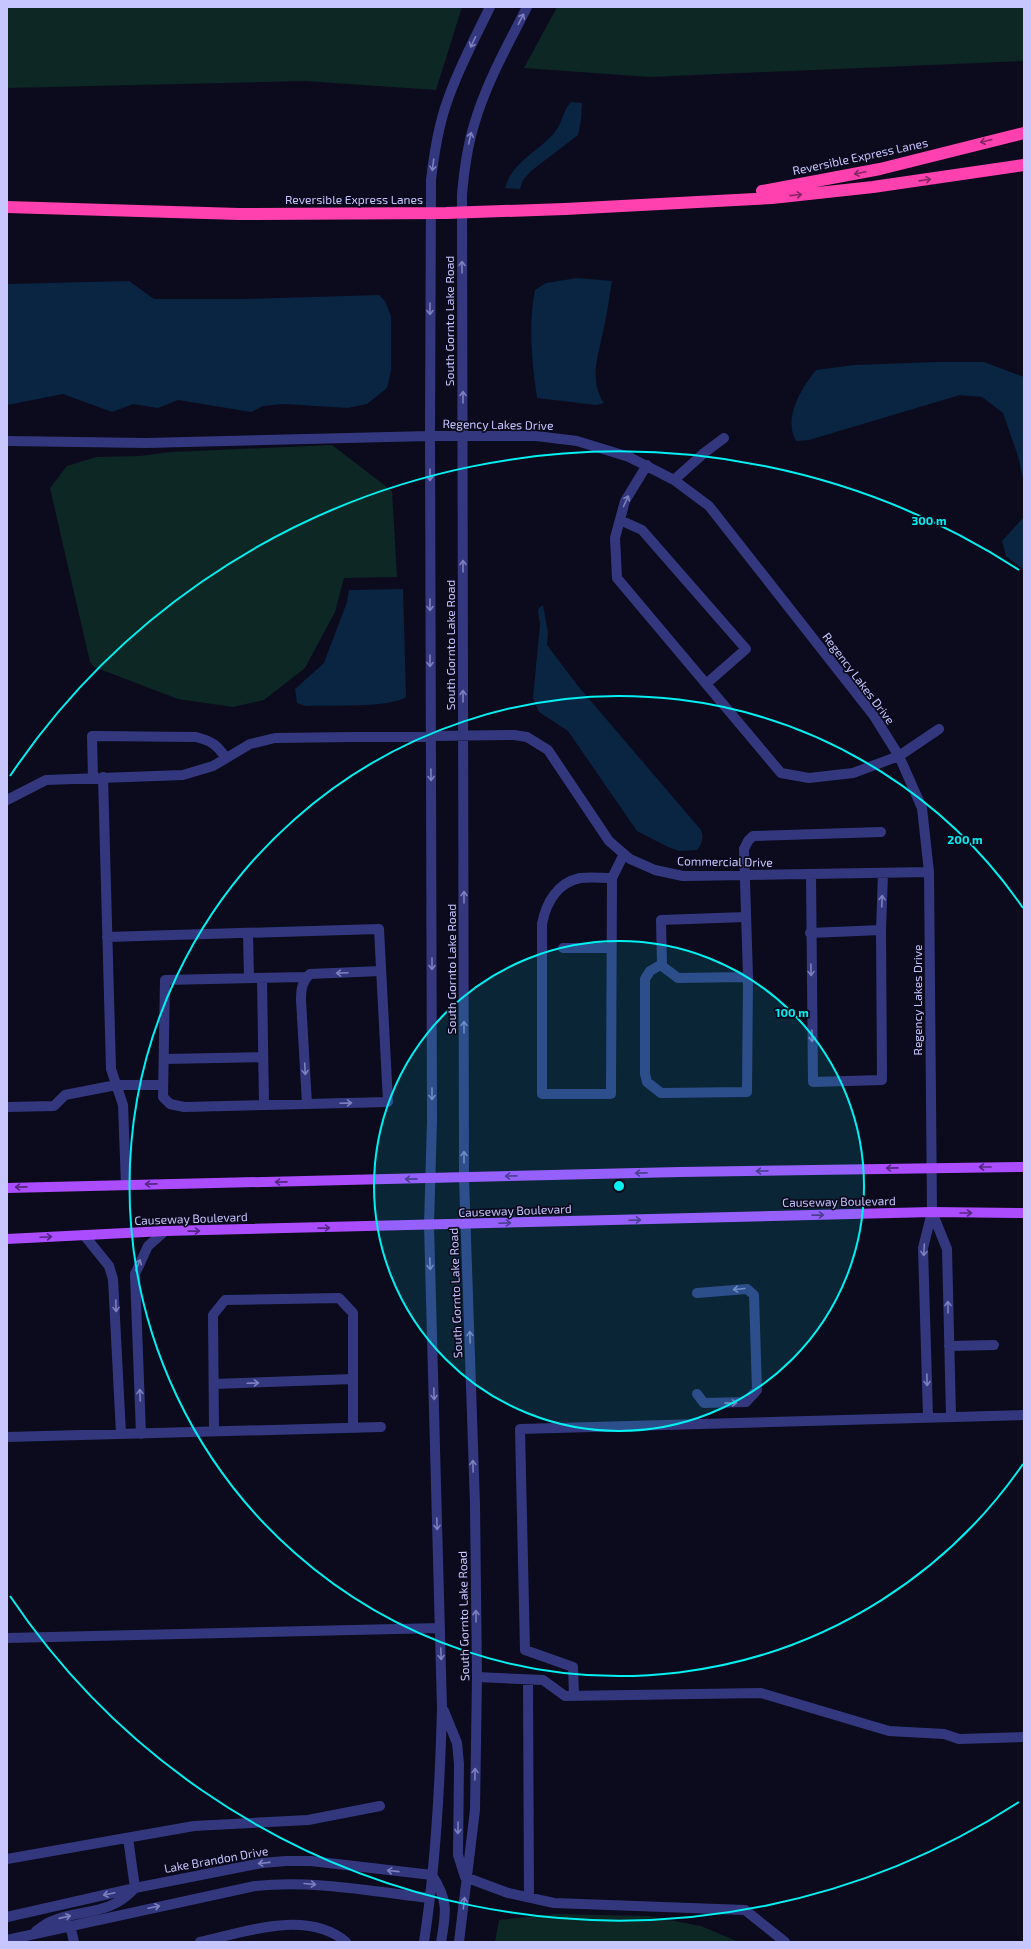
<svg xmlns="http://www.w3.org/2000/svg" width="1031" height="1949" font-family="'Exo 2',sans-serif">
<style>
.green{fill:#0d2724}
.water{fill:#092542}
.lines{fill:none;stroke-linecap:round;stroke-linejoin:round}
.minor{stroke:#33387e;stroke-width:10}
.major{stroke:#ab4dff;stroke-width:10}
.highway{stroke:#ff41af;stroke-width:12}
.highway-bridge{stroke:#ff41af;stroke-width:12}
.oneway{stroke:#7d7fbe}
.oneway2{stroke:#862666}
.oneway3{stroke:#542883}
.ring{fill:none;stroke:#00f1f1;stroke-width:2}
.labels{text-anchor:middle;dominant-baseline:central;stroke-width:3.5;stroke-linejoin:round;paint-order:stroke}
.street-label{font-size:12px;fill:#c7c6ff;stroke:#0c0a1d}
.centre{fill:#00f1f1;stroke:#0c0a1d;stroke-width:2}
.ring-label{font-size:12px;text-anchor:middle;font-weight:bold;fill:#00f1f1;stroke:#0c0a1d;stroke-width:3.5;stroke-linejoin:round;paint-order:stroke}
</style>
<rect width="100%" height="100%" fill="#0c0a1d"/>
<!-- green -->
<path class="green" d="M7,7H462L436,90L305,81L7,88Z
M557,7H1024V61L650,77L524,68Z
M332,445L392,491L397,577L344,578L335,612L305,668L264,700L233,707L178,699L94,667L90,662L50,488L67,466L96,457L140,456L171,452Z
M555,1914L648,1916L701,1926L739,1942H495L499,1920Z"/>
<!-- water -->
<path class="water" d="M571,102L582,103L581,120L578,135L531,171L523,180L520,189L505,188C512,162 538,152 555,132C562,123 563,110 571,102Z
M577,278L612,281C609,298 607,315 603,332C598,356 589,381 604,403L596,405L537,398C532,363 528,326 535,290L546,283Z
M129,281L154,299H245L379,295L385,301L391,316V371L387,388L367,404L348,408L284,404L263,406L251,412L178,400L158,408L133,404L112,412L63,394L7,405V284Z
M936,362H984L1024,377V482L1018,456L1003,413L982,397L960,395L809,440L796,441C783,418 801,389 816,370L854,365Z
M1024,517V570L1006,556L1002,541Z
M403,589L406,697C391,708 327,705 306,706L297,703L295,689L324,663L347,602L349,590Z
M543,605L548,633L547,645L578,686L701,830C704,838 702,844 697,850L679,851L668,847L637,831L568,731L539,712L533,698L540,625L538,611L539,608Z"/>
<g class="lines">
<!-- minor -->
<path class="minor" d="M7,441L146,443L430,436H536L577,441L629,457L674,480L709,506L874,716L899,756L922,808L929,872L932,1212L923,1248L928,1417
M647,465L625,501L615,538L617,578L781,773L809,778L853,773L899,756L939,729
M674,480L704,453L724,438
M620,520L642,530L746,649L706,684
M103,777L111,1069L123,1105L126,1185
M93,778L92,736L196,737C212,741 217,745 226,758
M7,800L46,780L183,775L213,766L250,744L275,738L514,735L527,737L548,750L609,841L624,854L630,859L655,870L683,876L929,872
M811,874L813,1082L882,1080L881,930L883,873
M612,878L611,1094H542V924C546,903 557,883 580,878C590,877 602,878 612,878L624,854
M746,917L661,920L662,966L678,978L748,977
M248,933L249,978
M810,933L881,930
M107,937L379,929L388,1102L184,1107L170,1104L163,1097L165,980L306,977
M563,948H611
M662,964L650,971L645,979V1074L647,1082L661,1093L747,1092L748,977L744,849L748,841L753,836L881,832
M262,978L264,1105
M164,1059L263,1057
M307,1104L301,1000C301,990 302,981 310,974L381,971
M7,1107L54,1106L65,1095L116,1085H163
M932,1212L947,1249L951,1416
M84,1235L109,1266L113,1279L121,1434
M949,1346L994,1345
M214,1384L353,1379
M697,1394L704,1403L746,1402L757,1390L754,1295L747,1289L697,1293
M214,1431L213,1315L225,1300L339,1298L353,1313V1427
M141,1434L135,1274L148,1246L165,1231
M7,1437L381,1427
M7,1638L440,1628
M477,1677L543,1680L565,1696L761,1693L889,1731L944,1734L959,1739L1024,1737
M528,1680L529,1897
M574,1696L573,1667L525,1650L520,1429L1024,1415
M444,1711L457,1743L459,1764L458,1855L465,1877L508,1893L554,1903L745,1910L785,1942
M7,1859L194,1826L308,1820L380,1806
M7,1917L135,1888L262,1863L286,1861H311L432,1875C449,1901 446,1913 441,1942
M70,1925L74,1942
M36,1931C41,1928 46,1923 52,1921C83,1908 108,1917 135,1888L128,1838
M7,1940L255,1886C313,1880 371,1891 429,1898
M200,1942C245,1932 307,1909 346,1942
M424,1942C436,1864 440,1786 442,1708L429,1225L432,1120L430,436L431,180C434,154 438,127 447,102C458,69 475,38 490,7
M459,1942L475,1810L477,1677L475,1505L464,1178L462,195C464,171 467,148 474,125C486,83 508,45 527,7"/>
<!-- major -->
<path class="major" d="M7,1188L680,1172L1024,1167
M7,1239L165,1231L932,1212L1024,1213"/>
<!-- highway -->
<path class="highway" d="M762,191L880,169L1024,133
M7,207L239,214
M565,209L772,198L873,187L1024,165"/>
<!-- highway-bridge -->
<path class="highway-bridge" d="M239,214L446,213L565,209"/>
</g>
<!-- one-way arrows -->
<defs><path id="oneway-shaft" d="M-6 0H5M1.5-3L5.5 0L1.5 3" fill="none" stroke-width="1.6" stroke-linecap="round" stroke-linejoin="round"/></defs>
<g class="oneway">
<use href="#oneway-shaft" transform="translate(521 19) rotate(-63)"/>
<use href="#oneway-shaft" transform="translate(473 42) rotate(116)"/>
<use href="#oneway-shaft" transform="translate(470 138) rotate(-77)"/>
<use href="#oneway-shaft" transform="translate(433 165) rotate(97)"/>
<use href="#oneway-shaft" transform="translate(462 267) rotate(-90)"/>
<use href="#oneway-shaft" transform="translate(430 309) rotate(90)"/>
<use href="#oneway-shaft" transform="translate(463 397) rotate(-90)"/>
<use href="#oneway-shaft" transform="translate(430 475) rotate(90)"/>
<use href="#oneway-shaft" transform="translate(626 501) rotate(-66)"/>
<use href="#oneway-shaft" transform="translate(463 566) rotate(-90)"/>
<use href="#oneway-shaft" transform="translate(430 605) rotate(90)"/>
<use href="#oneway-shaft" transform="translate(430 661) rotate(90)"/>
<use href="#oneway-shaft" transform="translate(463 696) rotate(-90)"/>
<use href="#oneway-shaft" transform="translate(431 775) rotate(89)"/>
<use href="#oneway-shaft" transform="translate(464 897) rotate(-90)"/>
<use href="#oneway-shaft" transform="translate(882 901) rotate(-88)"/>
<use href="#oneway-shaft" transform="translate(432 964) rotate(90)"/>
<use href="#oneway-shaft" transform="translate(811 970) rotate(89)"/>
<use href="#oneway-shaft" transform="translate(342 973) rotate(178)"/>
<use href="#oneway-shaft" transform="translate(464 1027) rotate(-90)"/>
<use href="#oneway-shaft" transform="translate(812 1036) rotate(89)"/>
<use href="#oneway-shaft" transform="translate(305 1069) rotate(87)"/>
<use href="#oneway-shaft" transform="translate(432 1094) rotate(90)"/>
<use href="#oneway-shaft" transform="translate(346 1103) rotate(-2)"/>
<use href="#oneway-shaft" transform="translate(464 1157) rotate(-90)"/>
<use href="#oneway-shaft" transform="translate(924 1250) rotate(93)"/>
<use href="#oneway-shaft" transform="translate(430 1264) rotate(88)"/>
<use href="#oneway-shaft" transform="translate(138 1265) rotate(-68)"/>
<use href="#oneway-shaft" transform="translate(739 1289) rotate(175)"/>
<use href="#oneway-shaft" transform="translate(116 1306) rotate(88)"/>
<use href="#oneway-shaft" transform="translate(948 1307) rotate(-91)"/>
<use href="#oneway-shaft" transform="translate(470 1337) rotate(-92)"/>
<use href="#oneway-shaft" transform="translate(927 1380) rotate(88)"/>
<use href="#oneway-shaft" transform="translate(253 1383) rotate(-2)"/>
<use href="#oneway-shaft" transform="translate(434 1394) rotate(88)"/>
<use href="#oneway-shaft" transform="translate(140 1395) rotate(-92)"/>
<use href="#oneway-shaft" transform="translate(731 1403) rotate(-1)"/>
<use href="#oneway-shaft" transform="translate(473 1466) rotate(-92)"/>
<use href="#oneway-shaft" transform="translate(437 1524) rotate(88)"/>
<use href="#oneway-shaft" transform="translate(476 1616) rotate(-91)"/>
<use href="#oneway-shaft" transform="translate(441 1654) rotate(88)"/>
<use href="#oneway-shaft" transform="translate(475 1774) rotate(-89)"/>
<use href="#oneway-shaft" transform="translate(458 1828) rotate(91)"/>
<use href="#oneway-shaft" transform="translate(264 1863) rotate(174)"/>
<use href="#oneway-shaft" transform="translate(393 1871) rotate(-174)"/>
<use href="#oneway-shaft" transform="translate(310 1884) rotate(5)"/>
<use href="#oneway-shaft" transform="translate(109 1894) rotate(168)"/>
<use href="#oneway-shaft" transform="translate(464 1903) rotate(-83)"/>
<use href="#oneway-shaft" transform="translate(154 1907) rotate(-12)"/>
<use href="#oneway-shaft" transform="translate(65 1917) rotate(-13)"/>
</g>
<g class="oneway2">
<use href="#oneway-shaft" transform="translate(986 141) rotate(166)"/>
<use href="#oneway-shaft" transform="translate(860 173) rotate(168)"/>
<use href="#oneway-shaft" transform="translate(925 180) rotate(-8)"/>
<use href="#oneway-shaft" transform="translate(796 195) rotate(-6)"/>
</g>
<g class="oneway3">
<use href="#oneway-shaft" transform="translate(985 1167) rotate(180)"/>
<use href="#oneway-shaft" transform="translate(892 1168) rotate(179)"/>
<use href="#oneway-shaft" transform="translate(762 1171) rotate(179)"/>
<use href="#oneway-shaft" transform="translate(641 1173) rotate(179)"/>
<use href="#oneway-shaft" transform="translate(511 1176) rotate(179)"/>
<use href="#oneway-shaft" transform="translate(411 1179) rotate(179)"/>
<use href="#oneway-shaft" transform="translate(281 1182) rotate(179)"/>
<use href="#oneway-shaft" transform="translate(151 1184) rotate(179)"/>
<use href="#oneway-shaft" transform="translate(21 1187) rotate(179)"/>
<use href="#oneway-shaft" transform="translate(966 1213)"/>
<use href="#oneway-shaft" transform="translate(818 1215) rotate(-1)"/>
<use href="#oneway-shaft" transform="translate(635 1220) rotate(-2)"/>
<use href="#oneway-shaft" transform="translate(505 1223) rotate(-2)"/>
<use href="#oneway-shaft" transform="translate(324 1228) rotate(-1)"/>
<use href="#oneway-shaft" transform="translate(194 1231) rotate(-1)"/>
<use href="#oneway-shaft" transform="translate(46 1237) rotate(-3)"/>
</g>
<!-- distance rings -->
<circle cx="619" cy="1186" r="245" fill="#00f1f1" fill-opacity=".12"/>
<g class="ring">
<circle cx="619" cy="1186" r="245"/>
<path d="M1023 1464A490 490 0 1 1 1023 908"/>
<path d="M1019 1802A734 734 0 0 1 10 1596M10 776A734 734 0 0 1 1019 570"/>
</g>
<g class="labels">
<!-- street labels -->
<g class="street-label">
<text transform="translate(860 156) rotate(-12)">Reversible Express Lanes</text>
<text x="354" y="199">Reversible Express Lanes</text>
<text transform="translate(449 321) rotate(-90)">South Gornto Lake Road</text>
<text transform="translate(498 424) rotate(1)">Regency Lakes Drive</text>
<text transform="translate(450 645) rotate(-90)">South Gornto Lake Road</text>
<text transform="translate(859 678) rotate(53)">Regency Lakes Drive</text>
<text transform="translate(725 861) rotate(1)">Commercial Drive</text>
<text transform="translate(451 969) rotate(-90)">South Gornto Lake Road</text>
<text transform="translate(917 1000) rotate(-90)">Regency Lakes Drive</text>
<text transform="translate(839 1201) rotate(-1)">Causeway Boulevard</text>
<text transform="translate(515 1210) rotate(-2)">Causeway Boulevard</text>
<text transform="translate(191 1218) rotate(-2)">Causeway Boulevard</text>
<text transform="translate(455 1293) rotate(-92)">South Gornto Lake Road</text>
<text transform="translate(463 1616) rotate(-91)">South Gornto Lake Road</text>
<text transform="translate(216 1859) rotate(-10)">Lake Brandon Drive</text>
</g>
</g>
<circle cx="619" cy="1186" r="6" class="centre"/>
<g class="ring-label">
<text x="929" y="525">300 m</text>
<text x="965" y="844">200 m</text>
<text x="792" y="1017">100 m</text>
</g>
<!-- border -->
<rect width="1031" height="1949" fill="none" stroke="#c7c6ff" stroke-width="16"/>
</svg>
